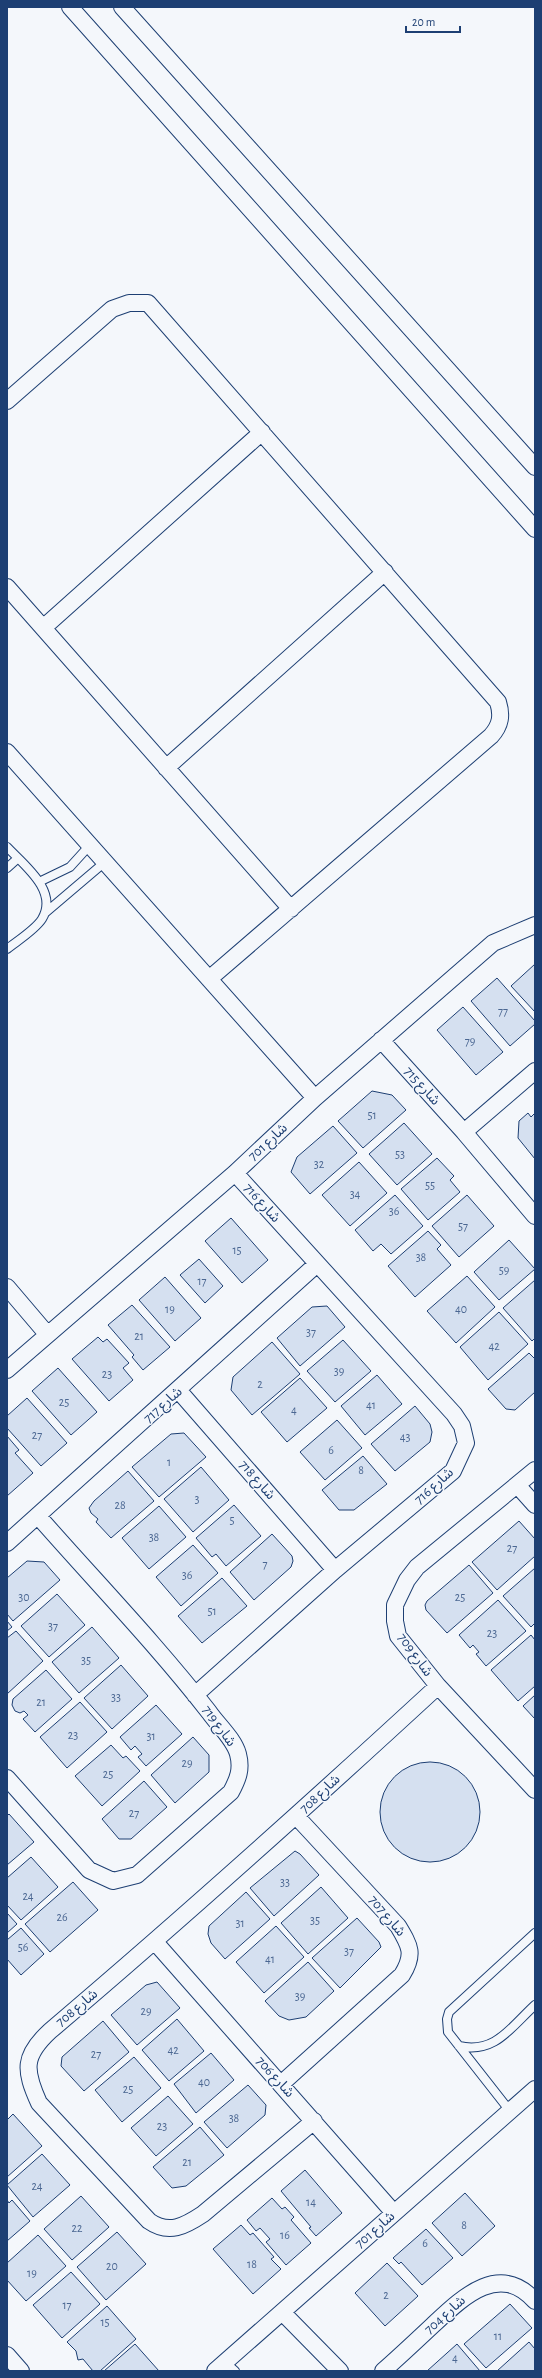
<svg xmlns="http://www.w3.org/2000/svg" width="542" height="2378" font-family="'Alegreya Sans','Noto Sans Arabic',sans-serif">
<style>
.building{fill:#d5e0f0;stroke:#1d3f73}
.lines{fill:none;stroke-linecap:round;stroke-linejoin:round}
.service-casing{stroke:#1d3f73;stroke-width:10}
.minor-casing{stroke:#1d3f73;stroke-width:18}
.service{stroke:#f4f7fb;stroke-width:8}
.minor{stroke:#f4f7fb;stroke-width:16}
.labels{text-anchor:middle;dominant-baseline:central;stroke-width:3;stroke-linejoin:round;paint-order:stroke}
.number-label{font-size:12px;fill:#4b6792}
.street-label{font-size:14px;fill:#1d3f73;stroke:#f4f7fb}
</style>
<rect width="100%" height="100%" fill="#f4f7fb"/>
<!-- building -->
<path class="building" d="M535,964V1012L511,986Z
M497,978L535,1021V1024L510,1046L471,1001Z
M463,1007L503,1052L476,1075L437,1030Z
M372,1091L392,1095L406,1110L363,1148L338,1121Z
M528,1113L531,1117L535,1113V1159L518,1138L519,1121Z
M404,1123L432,1154L397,1185L369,1154Z
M333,1126L357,1153L310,1194L291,1172L297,1157Z
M437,1158L454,1176L450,1180L460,1192L428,1220L401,1189Z
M359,1162L387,1193L350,1226L322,1195Z
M395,1195L423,1226L391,1254L381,1244L373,1251L355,1230Z
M467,1195L494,1226L459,1257L432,1226Z
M231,1218L268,1260L242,1283L205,1241Z
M428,1231L441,1245L437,1249L451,1265L415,1297L388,1266Z
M509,1240L535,1269L499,1300L474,1272Z
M199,1259L223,1286L205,1303L180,1275Z
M467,1276L495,1307L456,1343L427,1311Z
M165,1277L201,1318L175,1341L139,1300Z
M535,1280V1338L532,1341L503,1308Z
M132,1305L170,1347L143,1370L132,1357L134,1355L108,1325Z
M327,1306L345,1327L300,1366L277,1338L312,1307Z
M499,1312L528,1344L488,1380L460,1347Z
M98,1337L103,1342L107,1339L129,1363L123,1368L133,1380L109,1401L72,1359Z
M343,1340L371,1371L335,1402L307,1371Z
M272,1342L300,1374L252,1415L231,1390L233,1377Z
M529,1353L535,1359V1392L515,1410L506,1409L488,1389Z
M58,1368L97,1412L71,1435L32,1391Z
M377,1375L402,1404L365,1435L341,1406Z
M300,1378L327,1408L287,1442L261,1412Z
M27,1398L67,1443L41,1466L7,1428V1416Z
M415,1406L430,1424L432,1432L430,1442L395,1471L371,1444Z
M337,1420L362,1448L325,1480L300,1452Z
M184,1433L206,1457L159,1497L132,1467L171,1434Z
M7,1436L19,1450L15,1453L33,1473L7,1496Z
M363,1456L387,1484L354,1510H339L322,1490Z
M201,1467L229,1500L193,1532L164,1499Z
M128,1471L154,1501L111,1538L96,1522L98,1519L91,1513L89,1508L94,1501Z
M234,1505L261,1536L226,1566L216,1554L212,1557L196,1538Z
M159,1506L186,1537L149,1569L122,1538Z
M519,1521L535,1539V1556L497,1590L472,1562Z
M272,1534L292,1556L293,1561L291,1567L254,1600L230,1572Z
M193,1545L218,1573L181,1606L156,1577Z
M27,1561L44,1562L60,1580L13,1621L7,1614V1578Z
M469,1565L493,1593L447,1633L426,1610L425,1605L427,1601Z
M535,1568V1623L531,1627L503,1596Z
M222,1578L247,1606L202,1643L178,1616Z
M57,1594L85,1625L49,1657L21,1626Z
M498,1600L526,1631L486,1666L476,1654L479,1652L473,1645L470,1648L459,1635Z
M7,1621L12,1627L7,1631Z
M92,1627L119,1658L79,1693L52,1662Z
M16,1631L43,1661L7,1694V1638Z
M531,1635L535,1640V1686L518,1701L491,1670Z
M121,1665L148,1696L112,1729L84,1698Z
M46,1670L72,1699L35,1732L23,1719L28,1715L24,1711L20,1713L15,1711L12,1705L13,1699Z
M535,1695V1719L523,1706Z
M80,1702L107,1732L67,1768L40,1737Z
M156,1705L182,1734L146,1766L138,1757L142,1754L135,1746L131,1750L120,1737Z
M193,1737L209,1755V1772L175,1803L151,1775Z
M111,1745L123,1758L126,1756L140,1771L102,1806L75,1776Z
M380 1812a50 50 0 1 1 100 0a50 50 0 1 1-100 0Z
M144,1781L167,1807L131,1839H119L102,1819Z
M9,1814L34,1842L7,1865V1816Z
M295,1851L300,1854L319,1875L274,1916L250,1888Z
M31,1857L58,1887L21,1920L7,1905V1878Z
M73,1882L98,1910L50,1952L25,1924Z
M321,1887L348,1918L308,1954L281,1923Z
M246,1892L270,1919L225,1959L211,1943L208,1934L209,1926Z
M7,1913L17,1924L7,1933Z
M357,1918L379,1942L381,1947L340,1988L312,1958Z
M276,1926L304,1957L264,1993L236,1962Z
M21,1928L44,1954L21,1975L7,1959V1940Z
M308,1962L334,1991L306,2017L289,2020L279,2016L265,2001Z
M157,1982L180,2008L137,2045L111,2015L146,1985Z
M177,2019L204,2051L169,2081L142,2050Z
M103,2021L129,2052L84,2091L61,2066L62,2057Z
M211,2053L234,2080L196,2113L174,2084Z
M134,2057L161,2088L122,2122L95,2090Z
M248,2085L266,2105L265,2115L227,2148L204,2122Z
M168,2096L193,2124L156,2156L131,2128Z
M13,2114L42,2146L7,2177V2120Z
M200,2127L224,2155L186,2186L172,2188L153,2167Z
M42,2154L70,2185L33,2217L7,2185Z
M305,2170L342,2213L316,2236L309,2228L311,2227L281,2191Z
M465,2193L495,2226L462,2256L432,2223Z
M81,2196L109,2227L72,2260L44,2229Z
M272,2198L282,2209L285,2207L294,2217L291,2220L311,2243L286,2265L266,2242L270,2239L260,2228L256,2231L247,2220Z
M7,2200L9,2203L12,2200L30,2221L7,2241Z
M241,2225L250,2235L253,2233L274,2257L271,2259L281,2269L253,2294L213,2249Z
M426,2229L453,2258L422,2285L401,2262L399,2264L393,2258Z
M117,2232L146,2264L106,2300L77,2267Z
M38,2235L66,2266L26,2301L7,2280V2263Z
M387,2263L418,2296L385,2326L355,2293Z
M71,2272L100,2304L62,2338L33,2305Z
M510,2304L532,2328L486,2368L464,2344Z
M107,2306L136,2339L100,2371H93L83,2359L78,2360L76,2351L67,2342Z
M529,2342L535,2349V2371H497Z
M135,2344L159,2371H104Z
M457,2344L480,2371H427Z"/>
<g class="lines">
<defs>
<path id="service" d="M7,847C24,865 59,891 42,919C35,930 17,941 7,949
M7,868L17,859
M39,882L70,867L90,845
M45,913L105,862
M459,2046C495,2054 510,2028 535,2005
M510,2111L448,2032L447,2019L449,2012L535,1933
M225,2362L235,2371"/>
<path id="minor" d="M70,7L535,529
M122,7L535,467
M7,401L112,309L129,303H148L498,702C502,715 501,725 491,736L209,979
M7,587L291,909
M43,628L262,432
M7,752L315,1098
M166,768L385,572
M381,1040L464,1132L535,1216
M464,1132L535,1071
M7,1287L47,1334
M7,1370L235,1173L315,1098L493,943L535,925
M179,1391L335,1570
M535,1470L417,1567L407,1580L395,1605V1621L398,1636L438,1686L535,1790
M518,1486L535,1505
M7,1543L317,1264
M195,1695L335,1570L453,1471L466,1443L462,1426L454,1414L235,1173
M7,1778L89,1870L113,1881L137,1875L231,1792C238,1779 242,1769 238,1754C234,1739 218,1725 209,1712C156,1644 95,1581 38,1516
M155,1942L394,2213
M281,2084L402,1975C415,1954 410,1946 398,1926L296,1816
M314,2121L203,2214C185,2226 169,2235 149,2221L39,2103C24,2070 23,2056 50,2031C182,1919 311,1803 438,1686
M282,2312L340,2371
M7,2355L21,2371
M215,2371L535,2089
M383,2371C400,2356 416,2341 433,2325C462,2298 499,2261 535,2301"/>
</defs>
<!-- service casing -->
<use href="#service" class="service-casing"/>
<!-- minor casing -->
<use href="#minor" class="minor-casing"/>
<!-- service -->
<use href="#service" class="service"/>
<!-- minor -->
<use href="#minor" class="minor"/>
</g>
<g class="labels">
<!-- number labels -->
<g class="number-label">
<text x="503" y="1011">77</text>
<text x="470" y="1041">79</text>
<text x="372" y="1115">51</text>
<text x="400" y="1154">53</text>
<text x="319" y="1164">32</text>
<text x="430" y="1185">55</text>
<text x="355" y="1194">34</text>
<text x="394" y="1211">36</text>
<text x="463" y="1226">57</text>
<text x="237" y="1250">15</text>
<text x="421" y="1257">38</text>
<text x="504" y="1270">59</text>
<text x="202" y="1281">17</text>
<text x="170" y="1309">19</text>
<text x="461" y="1309">40</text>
<text x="311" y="1332">37</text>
<text x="139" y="1336">21</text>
<text x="494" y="1346">42</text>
<text x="339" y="1371">39</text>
<text x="107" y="1374">23</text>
<text x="260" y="1384">2</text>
<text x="64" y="1402">25</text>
<text x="371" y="1405">41</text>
<text x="294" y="1410">4</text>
<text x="37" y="1435">27</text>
<text x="405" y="1437">43</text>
<text x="331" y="1450">6</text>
<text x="169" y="1462">1</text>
<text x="361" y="1470">8</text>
<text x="197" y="1499">3</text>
<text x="120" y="1505">28</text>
<text x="232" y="1520">5</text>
<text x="154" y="1537">38</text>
<text x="512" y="1548">27</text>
<text x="265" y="1564">7</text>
<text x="187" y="1575">36</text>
<text x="24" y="1597">30</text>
<text x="460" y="1597">25</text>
<text x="212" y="1611">51</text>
<text x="53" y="1626">37</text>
<text x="492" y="1633">23</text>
<text x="86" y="1660">35</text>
<text x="116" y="1697">33</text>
<text x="41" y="1702">21</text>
<text x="73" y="1735">23</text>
<text x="151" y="1736">31</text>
<text x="187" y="1763">29</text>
<text x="108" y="1774">25</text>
<text x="134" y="1813">27</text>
<text x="285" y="1882">33</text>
<text x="28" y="1896">24</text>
<text x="62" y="1917">26</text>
<text x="315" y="1920">35</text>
<text x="240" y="1923">31</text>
<text x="23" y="1947">56</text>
<text x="349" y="1951">37</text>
<text x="270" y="1959">41</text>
<text x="300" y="1996">39</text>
<text x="146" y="2011">29</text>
<text x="173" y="2050">42</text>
<text x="96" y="2054">27</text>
<text x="204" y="2082">40</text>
<text x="128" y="2089">25</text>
<text x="234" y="2118">38</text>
<text x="162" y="2126">23</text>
<text x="187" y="2162">21</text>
<text x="37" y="2186">24</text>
<text x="311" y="2202">14</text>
<text x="464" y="2225">8</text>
<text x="77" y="2228">22</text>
<text x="285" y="2235">16</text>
<text x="425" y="2243">6</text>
<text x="252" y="2264">18</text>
<text x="112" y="2266">20</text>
<text x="32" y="2273">19</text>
<text x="386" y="2295">2</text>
<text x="67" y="2305">17</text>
<text x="105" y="2322">15</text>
<text x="498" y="2336">11</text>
<text x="455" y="2358">4</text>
</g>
<!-- street labels -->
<g class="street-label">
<text transform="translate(422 1086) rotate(48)">شارع 715</text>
<text transform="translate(268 1142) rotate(-43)">شارع 701</text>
<text transform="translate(262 1203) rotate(48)">شارع 716</text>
<text transform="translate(163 1405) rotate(-42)">شارع 717</text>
<text transform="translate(257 1480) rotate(49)">شارع 718</text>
<text transform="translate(434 1486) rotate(-42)">شارع 716</text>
<text transform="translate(415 1655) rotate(54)">شارع 709</text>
<text transform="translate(219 1726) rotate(54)">شارع 719</text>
<text transform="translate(320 1794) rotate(-43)">شارع 708</text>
<text transform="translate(387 1916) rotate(50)">شارع 707</text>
<text transform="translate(77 2008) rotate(-40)">شارع 708</text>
<text transform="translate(275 2077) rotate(48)">شارع 706</text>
<text transform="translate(375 2230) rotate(-41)">شارع 701</text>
<text transform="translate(445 2315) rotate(-42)">شارع 704</text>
</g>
</g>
<!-- border -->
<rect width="542" height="2378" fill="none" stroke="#1d3f73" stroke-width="16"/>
<!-- scale -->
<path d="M406 26v6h54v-6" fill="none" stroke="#1d3f73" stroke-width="2"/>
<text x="412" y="26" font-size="12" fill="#1d3f73" stroke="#f4f7fb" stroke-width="3" paint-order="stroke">20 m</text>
</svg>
